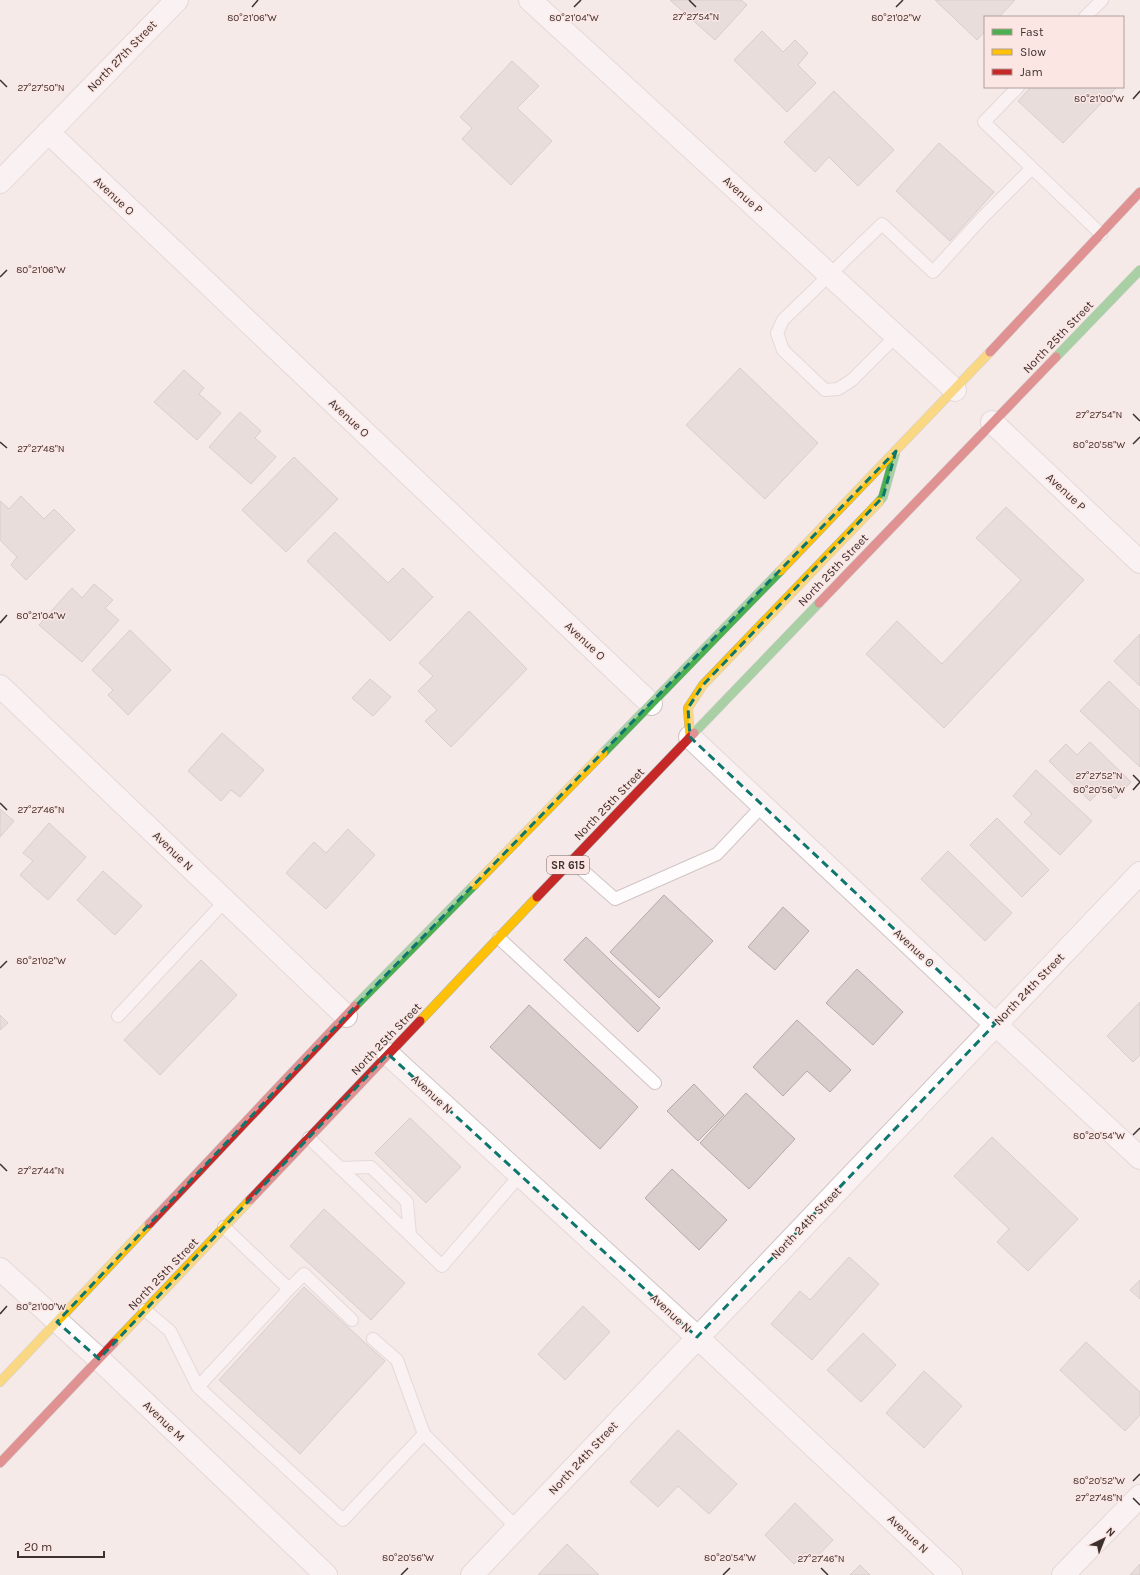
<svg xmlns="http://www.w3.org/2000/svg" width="1140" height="1575" font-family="Karla,sans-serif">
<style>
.building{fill:#dacecd;stroke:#b5aaa9}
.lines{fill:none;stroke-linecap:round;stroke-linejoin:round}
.lane-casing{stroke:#d0c5c4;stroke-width:14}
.street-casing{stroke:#d0c5c4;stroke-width:24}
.fast-casing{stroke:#abb4b5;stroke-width:10}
.slow-casing{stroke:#abb4b5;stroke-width:10}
.jam-casing{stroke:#abb4b5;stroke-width:10}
.lane{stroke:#fefcfc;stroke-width:12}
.street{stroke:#fefcfc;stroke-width:22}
.fast{stroke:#4caf50;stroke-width:9}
.slow{stroke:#ffc107;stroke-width:9}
.jam{stroke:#c62828;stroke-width:9}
.marked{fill:none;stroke:#0f766e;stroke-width:3;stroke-dasharray:8 5;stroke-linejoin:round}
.ticks{fill:none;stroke:#3d302e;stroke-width:1.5}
.labels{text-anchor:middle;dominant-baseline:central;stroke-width:3;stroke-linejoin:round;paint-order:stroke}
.shield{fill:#fbe6e3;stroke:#766764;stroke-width:1}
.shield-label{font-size:11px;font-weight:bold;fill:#3d302e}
.street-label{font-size:12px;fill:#3d302e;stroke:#fbe6e3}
.ticks-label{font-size:10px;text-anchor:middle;fill:#3d302e;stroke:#fbe6e3;stroke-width:3;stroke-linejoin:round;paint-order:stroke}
</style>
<rect width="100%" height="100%" fill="#f5eae9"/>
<!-- building -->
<path class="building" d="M670,0H741L747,5L715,40Z
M935,0H1015L999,17H985V31L977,40Z
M762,31L783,52L795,40L808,53L798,65L816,83L787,112L734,60Z
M512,61L539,86L517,108L552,141L511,185L462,139L472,128L460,117Z
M1031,87H1117L1063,143L1018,101Z
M834,91L894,150L858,186L829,157L815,172L784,142Z
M939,143L994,192L950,241L896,191Z
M740,368L818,443L765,499L686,425Z
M184,370L204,388L199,394L221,413L197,440L154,402Z
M240,412L261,431L255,438L276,457L251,484L209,447Z
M294,457L338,499L286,552L242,510Z
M21,496L44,519L54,509L75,530L26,580L11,565L17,557L0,540V501L9,509Z
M1006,507L1084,580L944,728L866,654L897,621L942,664L1021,580L976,538Z
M335,532L388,583L403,568L433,597L390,641L307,561Z
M94,584L113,600L105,608L119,620L82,662L39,625L72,588L82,598Z
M469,611L527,669L451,747L425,721L437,710L418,691L433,676L419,663Z
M130,630L171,670L128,715L108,695L113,690L92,670Z
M1140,634V686L1114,661Z
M370,679L391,697L373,716L352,698Z
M1109,681L1140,711V767L1080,711Z
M222,733L264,770L240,797L231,790L221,801L188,771Z
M1090,742L1131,782L1115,799L1103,788L1090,801L1049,761L1066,744L1077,755Z
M1036,770L1092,821L1060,855L1024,822L1032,814L1013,796Z
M0,809L14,821L0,837Z
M997,818L1049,870L1022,897L970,845Z
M49,823L86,857L48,900L20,875L33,861L23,853Z
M348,829L375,855L326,909L286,873L314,842L326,853Z
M948,851L1012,913L985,941L921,879Z
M103,871L142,906L115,935L77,900Z
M664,895L713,941L659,998L610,952Z
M783,907L809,931L775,970L748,947Z
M586,937L660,1008L638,1032L564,960Z
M201,960L237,995L160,1075L124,1040Z
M857,969L903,1012L873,1045L826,1003Z
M1140,1002V1055L1133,1062L1107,1036Z
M529,1005L638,1107L600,1149L490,1047Z
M0,1015L8,1023L0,1030Z
M797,1020L851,1070L830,1092L807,1071L783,1096L753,1067Z
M694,1084L724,1115L698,1141L667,1111Z
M746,1093L795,1139L749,1189L700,1143Z
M410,1118L461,1167L426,1203L375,1153Z
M992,1137L1078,1219L1028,1271L997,1242L1009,1229L954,1176Z
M672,1169L727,1220L699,1250L645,1198Z
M324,1209L405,1283L371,1320L290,1246Z
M849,1257L879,1284L812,1360L771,1324L800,1291L810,1300Z
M1140,1280V1299L1130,1290Z
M304,1287L385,1361L300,1454L219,1380Z
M583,1306L610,1332L565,1380L538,1354Z
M863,1333L896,1365L861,1402L827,1370Z
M1086,1342L1140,1392V1415L1125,1431L1060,1370Z
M924,1371L962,1406L924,1448L886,1413Z
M678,1430L737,1484L709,1514L678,1486L658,1507L630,1482Z
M795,1503L833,1540L813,1561L805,1552L794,1564L765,1535Z
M567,1544L599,1575H538Z
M1140,1564V1575H1130Z
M860,1565L870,1575H850Z"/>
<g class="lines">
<defs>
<path id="lane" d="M1085,17L1102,0
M1018,87L984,122L1101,234
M896,336L852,380L838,389L825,390L783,350L777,333L783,320L882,224L933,272L981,219L1032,168
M572,861L615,899L717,854L763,805
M499,938L655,1083
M118,1016L225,901
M309,1138L442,1266L520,1175
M340,1168L371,1167L407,1202L410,1235
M224,1227L289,1289L304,1274L352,1320
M145,1310L170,1331L198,1387L343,1520L424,1434L517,1528
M373,1339L397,1360L424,1434
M198,1387L289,1289"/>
<path id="street" d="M530,0L955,390
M48,132L651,704
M0,182L177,0
M992,422L1140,562
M0,686L346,1016
M690,737L995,1024L1140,1158
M388,1054L697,1337L951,1575
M0,1269L99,1359L326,1575
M472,1575L1140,873
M1063,1575L1140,1496"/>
<path id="fast" d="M1056,357L1140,270
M879,502L883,497L895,454
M694,733L819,603
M603,753L780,571
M355,1006L474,885"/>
<path id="slow" d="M780,571L990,352
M690,737L688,708L703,685L879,502
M474,885L603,753
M420,1021L537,897
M114,1343L250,1200
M0,1382L149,1224"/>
<path id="jam" d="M990,352L1140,192
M819,603L1056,357
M537,897L694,733
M250,1200L420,1021
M149,1224L355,1006
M0,1463L114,1343"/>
</defs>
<!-- lane casing -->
<use href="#lane" class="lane-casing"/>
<!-- street casing -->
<use href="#street" class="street-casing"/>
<!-- fast casing -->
<use href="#fast" class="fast-casing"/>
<!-- slow casing -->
<use href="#slow" class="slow-casing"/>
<!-- jam casing -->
<use href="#jam" class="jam-casing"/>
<!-- lane -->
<use href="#lane" class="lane"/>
<!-- street -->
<use href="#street" class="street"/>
<!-- fast -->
<use href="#fast" class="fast"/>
<!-- slow -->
<use href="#slow" class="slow"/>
<!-- jam -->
<use href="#jam" class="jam"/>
</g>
<!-- marked area -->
<path d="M0 0H1140V1575H0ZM896,451L883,497L703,685L688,708L690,737L995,1024L697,1337L388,1054L99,1359L57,1322L346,1016Z" fill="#f5eae9" fill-opacity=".55" fill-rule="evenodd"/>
<path class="marked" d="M896,451L883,497L703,685L688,708L690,737L995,1024L697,1337L388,1054L99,1359L57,1322L346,1016Z"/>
<!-- ticks -->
<path class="ticks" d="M689,0L696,7M252,7L258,0M574,7L581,0M896,7L903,0M0,80L7,87M1133,99L1140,91M0,277L7,270M1133,414L1140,421M0,442L7,448M1133,444L1140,437M0,623L7,615M1133,775L1140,782M1133,790L1140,782M0,803L7,810M0,968L7,961M1133,1135L1140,1128M0,1164L7,1171M0,1314L7,1306M1133,1481L1140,1474M1133,1498L1140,1505M821,1568L828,1575M401,1575L408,1568M723,1575L730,1568"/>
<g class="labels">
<!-- shield labels -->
<rect class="shield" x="547" y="856" width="42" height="18" rx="3"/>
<g class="shield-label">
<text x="568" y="865">SR 615</text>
</g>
<!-- street labels -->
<g class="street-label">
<text transform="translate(122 56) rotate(-46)">North 27th Street</text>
<text transform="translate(743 195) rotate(42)">Avenue P</text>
<text transform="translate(114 196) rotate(43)">Avenue O</text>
<text transform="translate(1058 337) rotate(-46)">North 25th Street</text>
<text transform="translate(349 418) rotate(43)">Avenue O</text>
<text transform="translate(1066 492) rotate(43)">Avenue P</text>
<text transform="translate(833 570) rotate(-46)">North 25th Street</text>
<text transform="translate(585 641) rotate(43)">Avenue O</text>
<text transform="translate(609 804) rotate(-46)">North 25th Street</text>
<text transform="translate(173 851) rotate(44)">Avenue N</text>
<text transform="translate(914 948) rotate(43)">Avenue O</text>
<text transform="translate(1029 989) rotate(-46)">North 24th Street</text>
<text transform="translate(386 1039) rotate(-46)">North 25th Street</text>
<text transform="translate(432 1094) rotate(43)">Avenue N</text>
<text transform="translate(806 1223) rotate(-46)">North 24th Street</text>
<text transform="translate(163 1274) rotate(-46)">North 25th Street</text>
<text transform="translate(671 1313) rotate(43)">Avenue N</text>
<text transform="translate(164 1421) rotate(44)">Avenue M</text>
<text transform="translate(583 1458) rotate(-47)">North 24th Street</text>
<text transform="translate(908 1534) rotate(43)">Avenue N</text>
</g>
</g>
<g class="ticks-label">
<text x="696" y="20">27°27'54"N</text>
<text x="252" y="21">80°21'06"W</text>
<text x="574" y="21">80°21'04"W</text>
<text x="896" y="21">80°21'02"W</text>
<text x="41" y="91">27°27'50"N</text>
<text x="1099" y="102">80°21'00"W</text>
<text x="41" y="273">80°21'06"W</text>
<text x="1099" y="418">27°27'54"N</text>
<text x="1099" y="448">80°20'58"W</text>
<text x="41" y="452">27°27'48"N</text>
<text x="41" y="619">80°21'04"W</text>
<text x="1099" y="779">27°27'52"N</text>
<text x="1099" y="793">80°20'56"W</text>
<text x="41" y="813">27°27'46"N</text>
<text x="41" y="964">80°21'02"W</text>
<text x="1099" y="1139">80°20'54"W</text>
<text x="41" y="1174">27°27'44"N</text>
<text x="41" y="1310">80°21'00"W</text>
<text x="1099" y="1484">80°20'52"W</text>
<text x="1099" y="1501">27°27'48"N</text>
<text x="408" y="1561">80°20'56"W</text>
<text x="730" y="1561">80°20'54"W</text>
<text x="821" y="1562">27°27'46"N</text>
</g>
<!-- legend -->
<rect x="984" y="16" width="140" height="72" fill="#fbe6e3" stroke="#af9d9b"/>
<rect x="992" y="29" width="20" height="6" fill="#4caf50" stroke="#af9d9b"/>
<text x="1020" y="36" font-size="12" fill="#3d302e">Fast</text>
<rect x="992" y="49" width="20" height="6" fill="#ffc107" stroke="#af9d9b"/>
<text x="1020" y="56" font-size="12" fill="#3d302e">Slow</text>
<rect x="992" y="69" width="20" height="6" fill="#c62828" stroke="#af9d9b"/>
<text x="1020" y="76" font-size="12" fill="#3d302e">Jam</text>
<!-- north arrow -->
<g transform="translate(1104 1539) rotate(43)" stroke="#fbe6e3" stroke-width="3" paint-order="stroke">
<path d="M0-3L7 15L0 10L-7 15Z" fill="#3d302e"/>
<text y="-6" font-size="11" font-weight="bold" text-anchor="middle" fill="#3d302e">N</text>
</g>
<!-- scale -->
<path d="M18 1551v6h86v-6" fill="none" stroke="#3d302e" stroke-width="2"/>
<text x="24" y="1551" font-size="12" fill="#3d302e" stroke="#fbe6e3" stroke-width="3" paint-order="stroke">20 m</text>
</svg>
